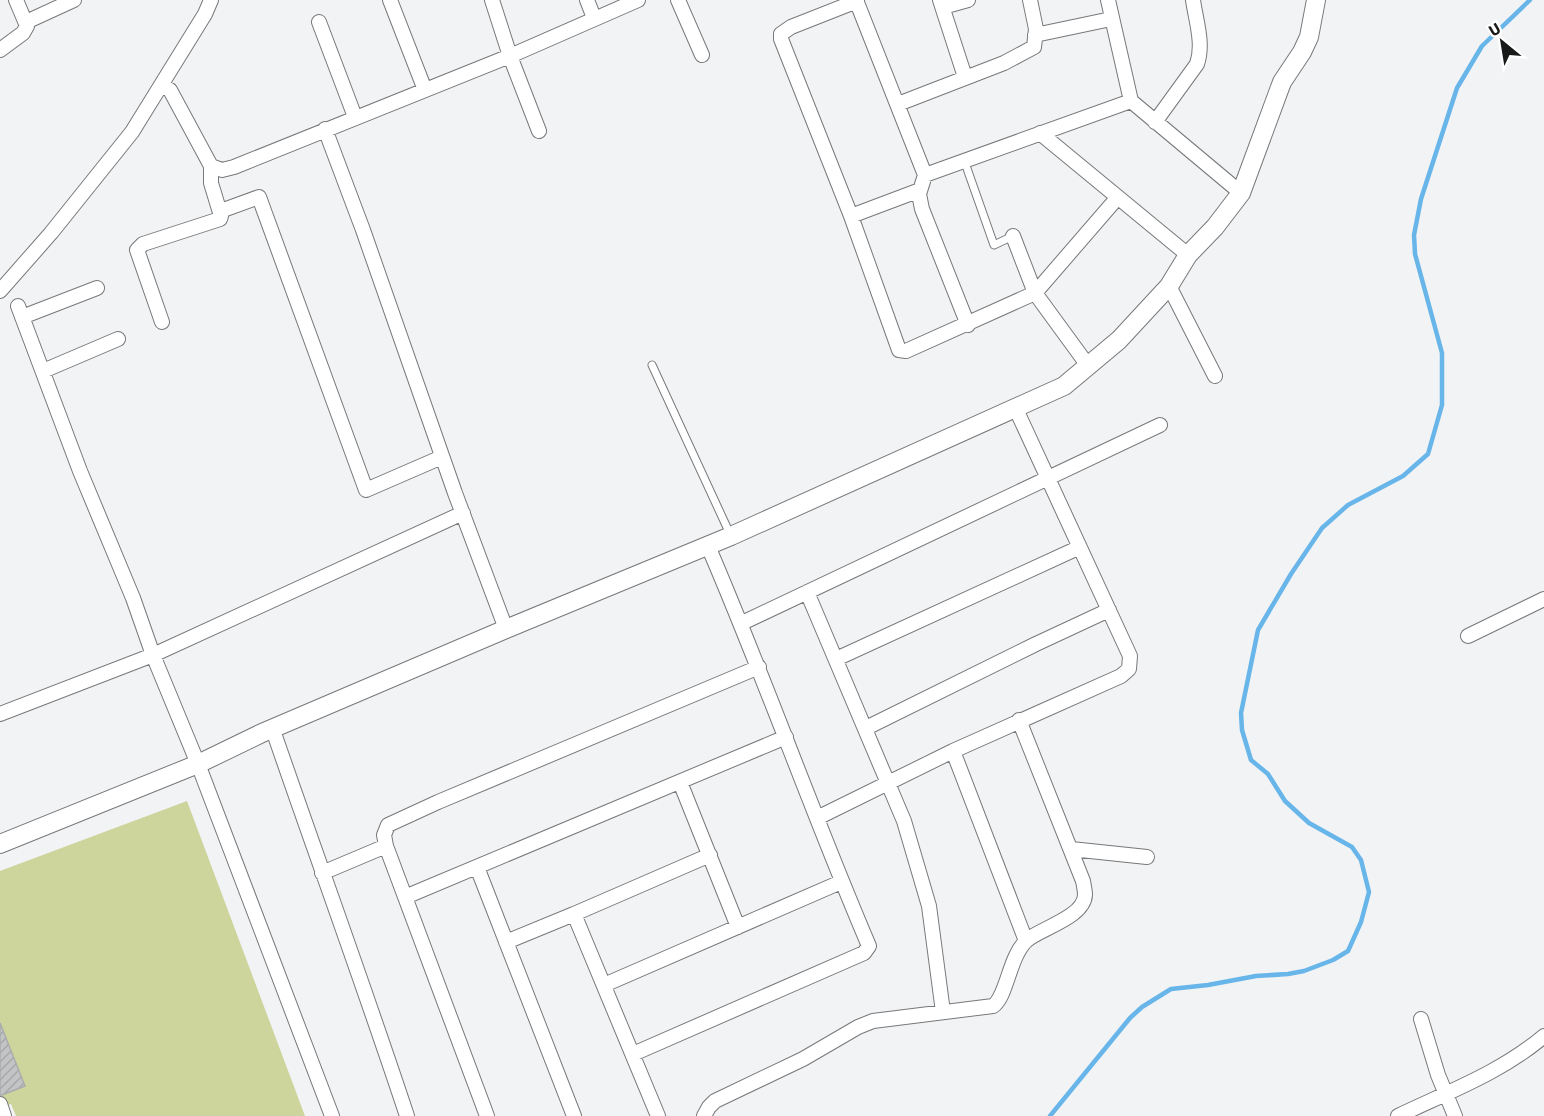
<svg xmlns="http://www.w3.org/2000/svg" width="1544" height="1116" font-family="Signika,sans-serif">
<style>
.pitch{fill:#cdd49c}
.lines{fill:none;stroke-linecap:round;stroke-linejoin:round}
.stream{stroke:#68b5ea;stroke-width:4.5}
.building{fill:url(#building-hatch);stroke:#abacae;stroke-width:1.5}
.lane-casing{stroke:#77787a;stroke-width:9}
.street-casing{stroke:#77787a;stroke-width:16}
.secondary-casing{stroke:#77787a;stroke-width:20}
.lane{stroke:#fff;stroke-width:7}
.street{stroke:#fff;stroke-width:14}
.secondary{stroke:#fff;stroke-width:18}
</style>
<defs>
<pattern id="building-hatch" width="6" height="6" patternUnits="userSpaceOnUse" patternTransform="scale(1.5)"><rect width="6" height="6" fill="#c3c4c6"/><path d="M-1 1l2-2M0 6l6-6M5 7l2-2" fill="none" stroke="#a7a8aa"/></pattern>
</defs>
<rect width="100%" height="100%" fill="#f2f3f5"/>
<!-- pitch -->
<path class="pitch" d="M187,801L305,1116H16L11,1104L0,1108V871Z"/>
<g class="lines">
<!-- stream -->
<path class="stream" d="M1050,1116L1130,1018L1142,1007L1171,989L1208,985L1256,976L1288,974L1304,971L1333,960L1348,951L1361,922L1369,892L1361,860L1352,847L1309,823L1285,801L1268,774L1251,760L1242,730L1241,713L1258,630L1291,574L1322,528L1348,505L1403,476L1428,454L1442,405V353L1415,254L1414,235L1421,199L1457,88L1482,46L1530,0"/>
</g>
<!-- building -->
<path class="building" d="M0,1023L25,1086L2,1095H0Z"/>
<g class="lines">
<defs>
<path id="lane" d="M964,160L994,245L1013,236
M652,365L730,534"/>
<path id="street" d="M390,0L425,90
M492,0L510,56L539,131
M587,0L594,18
M678,0L702,55
M856,0L925,175L1131,101
M940,0L965,77
M1108,0L1131,101L1241,193
M857,1L791,27L781,34V39L851,216L899,350L906,351L1035,293L1118,197
M943,7L968,0
M26,22L74,0
M319,22L355,117
M1035,35L1111,19
M0,50L23,33L27,26L16,0
M161,85L170,90L211,166L222,170L234,167L510,56L638,0
M898,104L1004,63L1034,47L1036,29L1030,0
M1155,122L1197,64C1204,44 1196,21 1193,0
M325,129L363,230L455,493L506,629
M1040,133L1188,255
M925,175L919,194L922,209L968,325
M226,209L259,197L366,490L442,457
M851,216L920,190
M1013,236L1035,293L1089,367
M1169,286L1215,376
M0,291L51,233L132,132L205,14L211,0
M18,306L80,471L133,598L153,655L198,764L332,1116
M22,317L97,288
M162,322L137,250L143,244L220,219L221,216L211,183V166
M43,371L118,339
M807,592L904,821L929,906L943,1012
M742,623L1160,425
M1468,636L1544,599
M836,659L1078,548
M0,714L153,655L463,513
M866,728L1036,644L1109,610
M273,730C317,858 364,986 407,1116
M953,751L1026,941
M680,782L738,927
M817,818L953,751L1121,676L1129,669L1130,656L1015,407
M1071,849L1147,857
M477,867L574,1116
M322,873L386,846
M405,897L786,737
M574,914L710,855
M506,942L574,914L658,1116
M604,985L841,882
M1421,1019L1438,1075L1455,1116
M633,1054L864,953L869,946C812,813 765,678 708,546
M0,1104L4,1116
M487,1116L386,846L384,835L388,825L438,802L759,667
M704,1116L709,1107L715,1101L803,1059L858,1027L873,1021L993,1006C1007,997 1009,956 1027,940C1042,928 1084,917 1085,895C1085,891 1084,886 1083,881L1019,720
M1398,1116C1448,1092 1502,1072 1544,1036"/>
<path id="secondary" d="M0,844L198,764L262,733L506,629L731,536L1064,386L1119,340L1169,286L1188,255L1215,227L1241,193L1282,82L1302,52L1309,37L1316,0"/>
</defs>
<!-- lane casing -->
<use href="#lane" class="lane-casing"/>
<!-- street casing -->
<use href="#street" class="street-casing"/>
<!-- secondary casing -->
<use href="#secondary" class="secondary-casing"/>
<!-- lane -->
<use href="#lane" class="lane"/>
<!-- street -->
<use href="#street" class="street"/>
<!-- secondary -->
<use href="#secondary" class="secondary"/>
</g>
<!-- north arrow -->
<g transform="translate(1502 42) rotate(330)" stroke="#ffffff" stroke-width="4.5" paint-order="stroke">
<path d="M0-4.5L10 22L0 15L-10 22Z" fill="#181919"/>
<text y="-9" font-size="16" font-weight="bold" text-anchor="middle" fill="#181919">U</text>
</g>
</svg>
